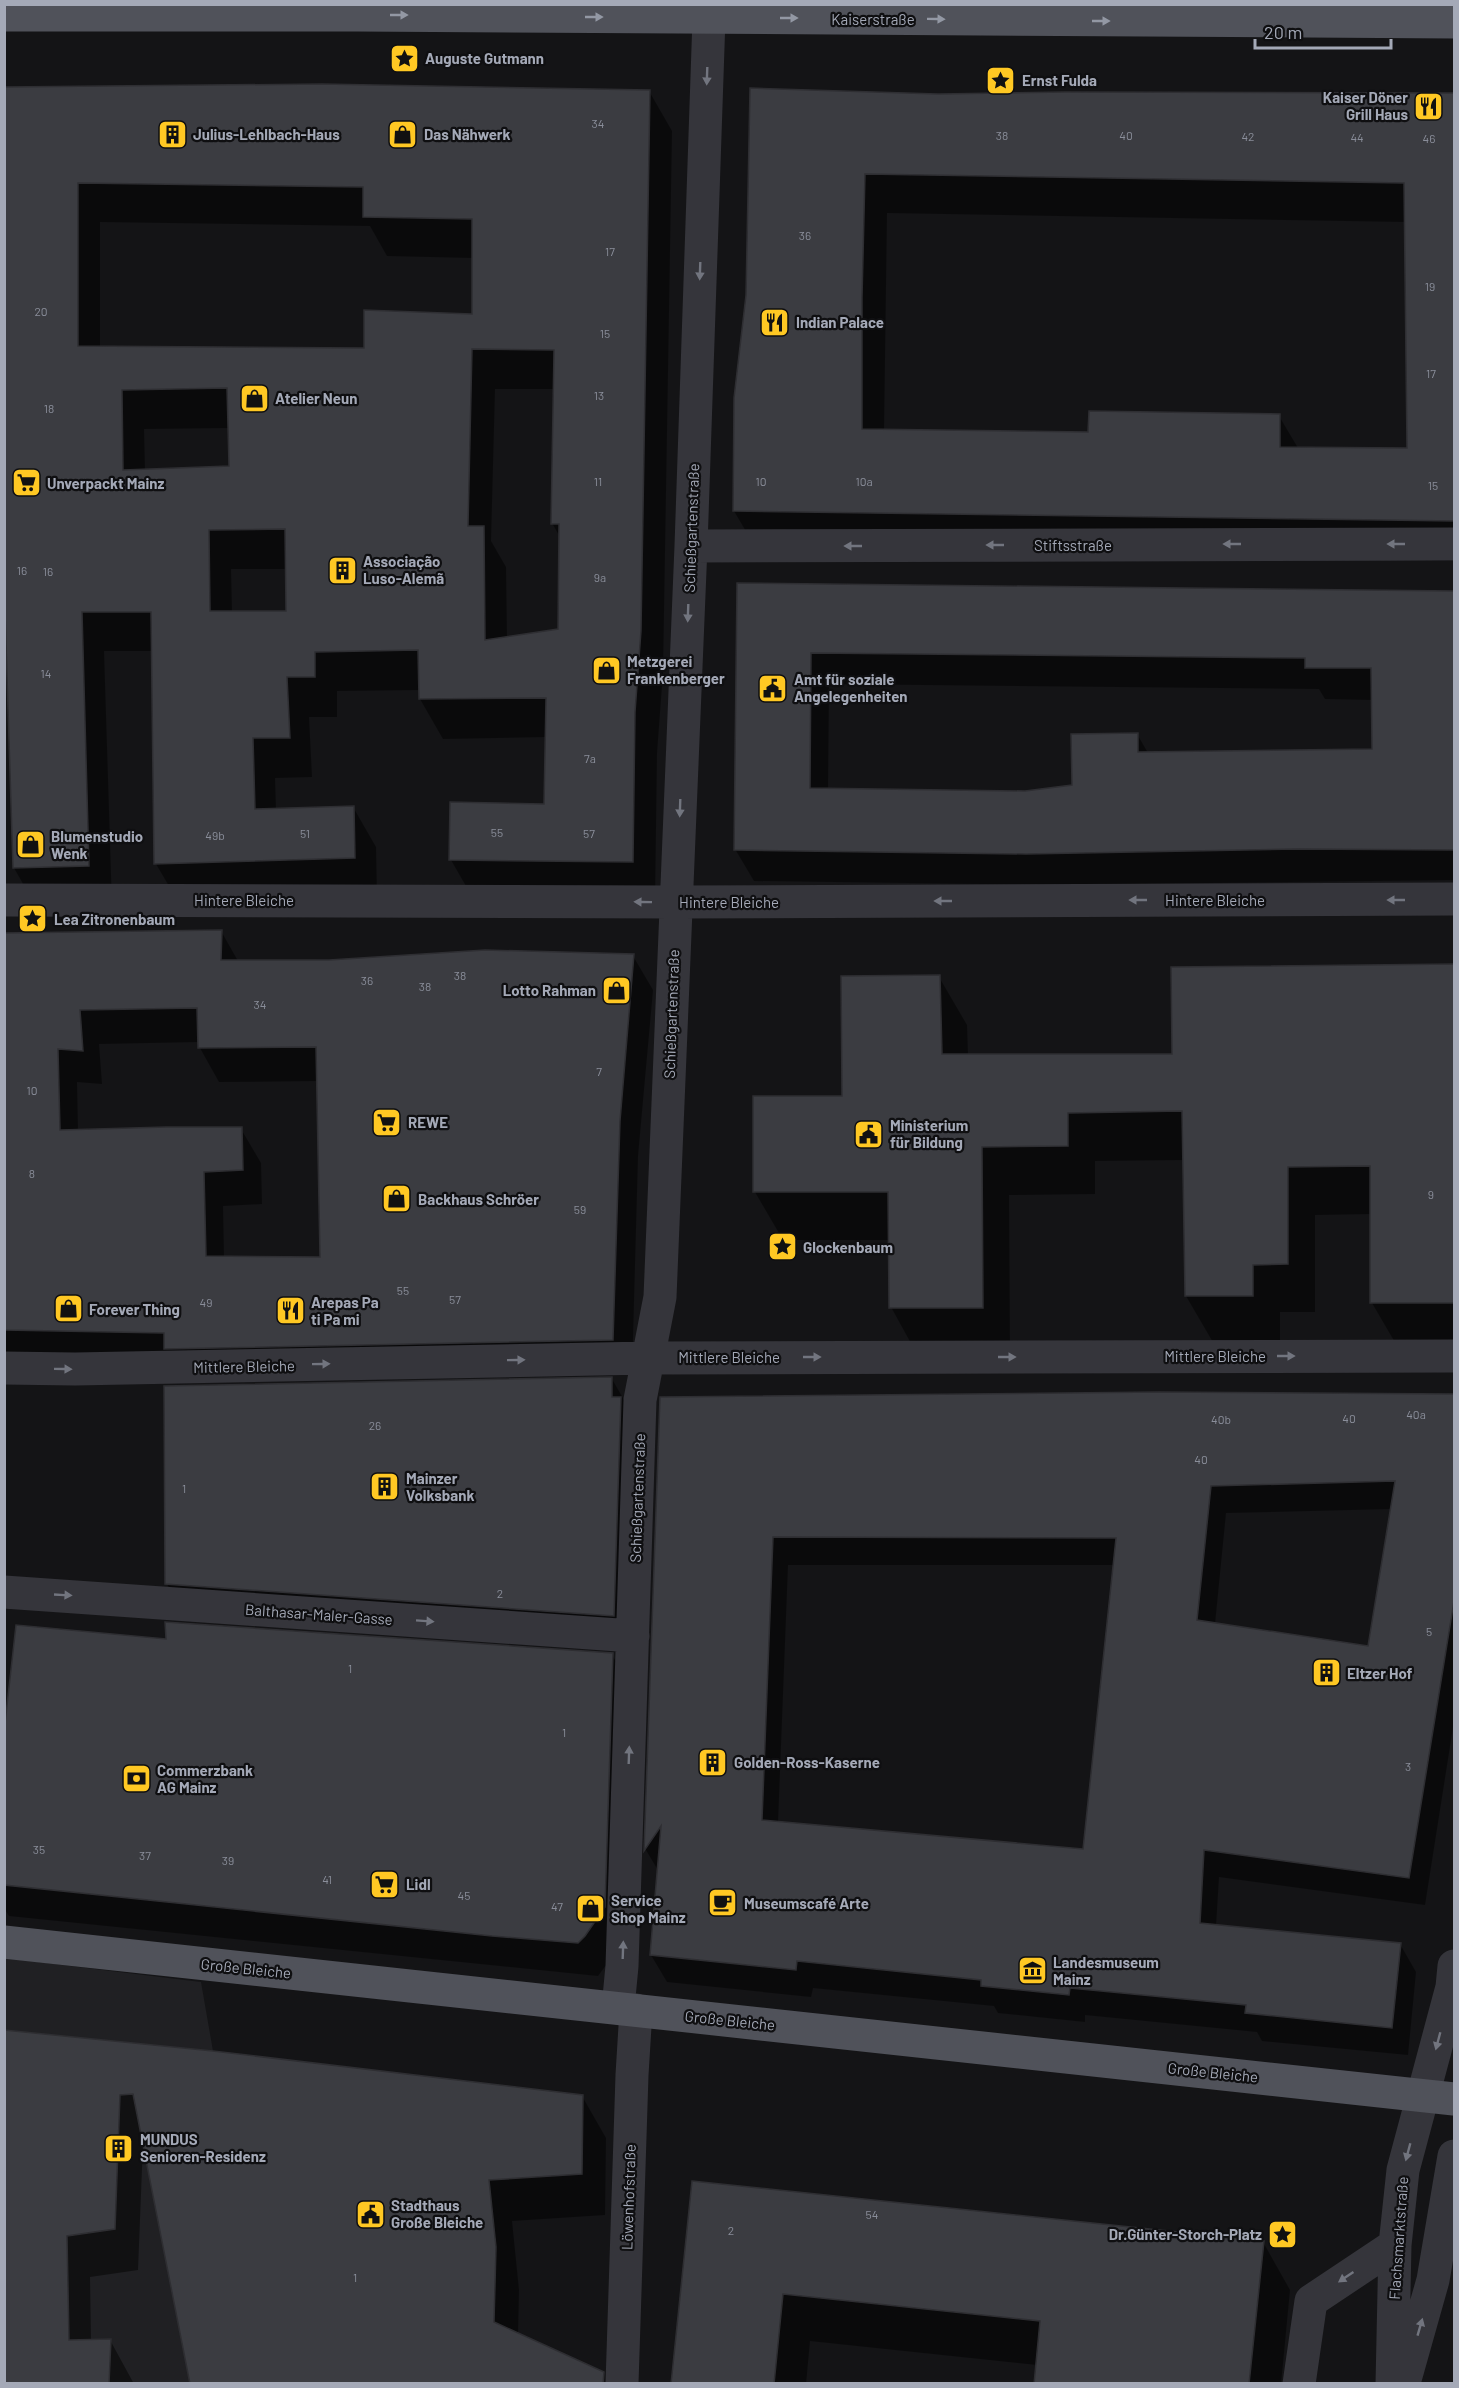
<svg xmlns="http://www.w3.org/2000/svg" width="1459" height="2388" font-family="Barlow,sans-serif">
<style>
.built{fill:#202023}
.shadow{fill:#0007;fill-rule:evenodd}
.building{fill:#3b3c41;stroke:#2e2e32;stroke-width:1.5;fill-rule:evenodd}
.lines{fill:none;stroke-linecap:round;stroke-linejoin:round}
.minor{stroke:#35353b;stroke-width:33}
.major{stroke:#50525a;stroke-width:33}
.oneway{fill:#9398a4}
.oneway2{fill:#72757f}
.labels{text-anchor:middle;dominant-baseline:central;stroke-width:4.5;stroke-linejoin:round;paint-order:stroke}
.number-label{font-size:12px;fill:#8a8e9a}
.street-label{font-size:15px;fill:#a4a9b7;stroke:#0f0f11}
.poi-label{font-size:15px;font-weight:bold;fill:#a4a9b7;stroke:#0f0f11;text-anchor:start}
</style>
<rect width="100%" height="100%" fill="#141416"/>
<!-- built -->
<path class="built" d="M5,1958L201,1982L213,2051L282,2383L5,2384Z"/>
<!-- shadow -->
<path class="shadow" d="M4,88L649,91L672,131L663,672L657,753L655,902L474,900L451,860L546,805L547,737L443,739L420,699V690L337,691V717H309L312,777L275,778L276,810L353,807L376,847L377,897L179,903L156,864L153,651H104L112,906L37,908L14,868L4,493ZM100,222L370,226L387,256L473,258V316L365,350L100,348ZM495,389H555L552,523L560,537L559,631L507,639L506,567L491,541ZM229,428L230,467L145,471L144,429ZM231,569H287V612H232Z
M1454,94V561L757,550L734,511L747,295L938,95ZM887,213L1406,222L1409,450L1298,448L1279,416L1090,434L884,431Z
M738,584L1454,592V880L1046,885L754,881L735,849ZM829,684L1319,689L1325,699L1373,700V751L1148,753L1137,734L1073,787L1025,792L828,790Z
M221,931L238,961L633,956L653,990L638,1156L632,1374L4,1364V934ZM199,1042L200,1048L219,1082L318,1081L322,1259L224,1257L223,1206L262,1204L261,1163L241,1129L78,1131L77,1082L102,1084L99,1044Z
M1454,965V1351H1400L1372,1303V1214L1315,1215V1312H1280V1343L1214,1344L1186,1296L1184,1160L1095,1161V1194L1009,1195L1010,1356H918L891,1307L890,1240H783L755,1192V1098H843L939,977L967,1025L968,1055H1174Z
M612,1379L632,1414L634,1651L187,1620L167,1584Z
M1454,1395V1721L1425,1905L1219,1877L1216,1926L1400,1944L1416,1972L1408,2055L1262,2041L1257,2032L1085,2015V2022L998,2013L994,2006L813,1988L811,1997L667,1982L651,1955L659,1872L646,1850L661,1398ZM1392,1509L1370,1648L1215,1624L1226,1513ZM788,1565H1115L1084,1850L778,1823Z
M167,1641L612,1655L632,1688L624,1941L598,1976L9,1916L4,1908V1746Z
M4,2032L582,2096L606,2138L605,2215L512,2221L519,2290L518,2335L143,2143L138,2270L90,2277L91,2341L110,2340L134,2384H4Z
M693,2183L1263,2242L1290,2290L1281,2384H1035L1037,2365L810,2341L806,2384H673Z"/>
<!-- building -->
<path class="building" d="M322,84L650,90L641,631L635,712L633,862L449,860L450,802L544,804L546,698L419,699L418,650L315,652V677H287L290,738H253L255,809L354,806L355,858L154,864L151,612H82L89,866L13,868L5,612L4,87ZM78,183L363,187V217L472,219V314L364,310V348L78,346ZM472,349L554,350L551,524H559L558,629L485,640L484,526H468ZM227,388L229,466L123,470L122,390ZM285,529L286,611H210L209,530Z
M750,88L938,94L1065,92L1455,93V521L733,511L734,398L746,295ZM865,174L1404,183L1407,448L1280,447V414L1089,411L1088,432L862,429V298Z
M737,583L1455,591V850L1297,849L1026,854L734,850ZM811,653L1305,658V668H1371L1372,749L1138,752V733L1071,734L1072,785L1025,791L810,788Z
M222,930L221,960H329L485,950L634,954L620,1121L613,1340L164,1349V1333L4,1330V933ZM197,1008L198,1048L316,1047L320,1257L206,1256L204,1172L243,1170L242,1127H166L60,1130L58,1049L83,1051L80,1010Z
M1455,964V1303H1370V1166L1288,1167V1264L1253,1265V1296H1185L1182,1111L1068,1113V1146L982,1147L983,1308H889L888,1192H753V1096H842L841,976L940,975L942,1054H1172L1171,967Z
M612,1377V1397H621L614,1616L165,1584L164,1386Z
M1159,1392L1455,1394V1595L1409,1878L1204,1850L1200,1923L1401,1943L1392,2028L1245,2013L1246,2005L1070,1988L1069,1995L981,1986V1980L797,1961L796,1970L650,1955L661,1826L644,1851L660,1397ZM1395,1481L1368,1646L1197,1620L1211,1486ZM773,1537L1116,1538L1083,1849L762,1820Z
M165,1622L613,1653L605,1907L585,1936L578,1943L492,1936L4,1885V1732L16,1625L166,1639Z
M4,2030L213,2051L583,2095L582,2174L489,2180L496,2247L494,2322L604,2372L603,2384H190L133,2094L120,2095L115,2229L67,2236L69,2340L111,2339L109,2384H4Z
M692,2181L1264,2241L1249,2384H1034L1040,2321L783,2294L774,2384H671Z"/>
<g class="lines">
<!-- minor -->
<path class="minor" d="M691,546L1454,544
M4,900L676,902L1454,899
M4,1368L75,1369L648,1358L1454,1356
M4,1592L633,1636
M618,2008L622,1966L640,1400L660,1297L691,546L709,18
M1404,2383L1433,2280L1454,2156
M622,2384L632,2075L636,2010
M1299,2384L1311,2301L1395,2245
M1392,2384L1395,2245L1403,2170L1452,1987L1454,1966"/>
<!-- major -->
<path class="major" d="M4,15H356L1454,22
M4,1942L1454,2099"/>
</g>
<!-- one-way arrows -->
<defs><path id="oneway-solid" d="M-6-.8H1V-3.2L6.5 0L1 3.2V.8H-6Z" transform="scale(1.5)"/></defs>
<g class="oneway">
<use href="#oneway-solid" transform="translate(399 15)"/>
<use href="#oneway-solid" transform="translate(594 17)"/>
<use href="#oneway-solid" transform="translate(789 18)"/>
<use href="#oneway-solid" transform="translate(936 19) rotate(1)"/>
<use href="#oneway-solid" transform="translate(1101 21)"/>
</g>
<g class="oneway2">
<use href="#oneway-solid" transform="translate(707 76) rotate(92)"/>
<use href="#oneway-solid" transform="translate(700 271) rotate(92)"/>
<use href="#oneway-solid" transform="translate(1232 544) rotate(180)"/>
<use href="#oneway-solid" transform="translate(1396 544) rotate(180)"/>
<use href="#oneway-solid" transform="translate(995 545) rotate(180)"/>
<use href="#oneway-solid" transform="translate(853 546) rotate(180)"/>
<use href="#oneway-solid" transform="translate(688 613) rotate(92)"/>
<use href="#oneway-solid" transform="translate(680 808) rotate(92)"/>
<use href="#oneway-solid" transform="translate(1138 900) rotate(180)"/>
<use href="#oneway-solid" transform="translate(1396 900) rotate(180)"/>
<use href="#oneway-solid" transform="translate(943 901) rotate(180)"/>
<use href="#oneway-solid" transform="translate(643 902) rotate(-179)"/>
<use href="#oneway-solid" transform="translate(1286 1356)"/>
<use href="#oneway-solid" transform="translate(812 1357)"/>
<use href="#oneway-solid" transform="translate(1007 1357)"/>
<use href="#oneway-solid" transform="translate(516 1360) rotate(-1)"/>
<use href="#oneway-solid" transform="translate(321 1364) rotate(-1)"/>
<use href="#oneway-solid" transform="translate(63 1369) rotate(1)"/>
<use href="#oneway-solid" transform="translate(63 1595) rotate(3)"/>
<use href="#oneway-solid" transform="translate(425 1621) rotate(4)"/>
<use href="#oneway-solid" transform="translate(629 1755) rotate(-88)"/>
<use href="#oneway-solid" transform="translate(623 1950) rotate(-88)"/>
<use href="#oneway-solid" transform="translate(1438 2041) rotate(105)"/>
<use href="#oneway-solid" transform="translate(1408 2152) rotate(105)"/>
<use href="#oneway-solid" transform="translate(1346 2277) rotate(146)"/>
<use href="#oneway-solid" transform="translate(1420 2327) rotate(-74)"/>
</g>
<!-- icons -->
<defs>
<symbol id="sight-square" viewBox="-11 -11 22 22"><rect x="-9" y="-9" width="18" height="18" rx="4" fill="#ffc823" stroke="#0f0f11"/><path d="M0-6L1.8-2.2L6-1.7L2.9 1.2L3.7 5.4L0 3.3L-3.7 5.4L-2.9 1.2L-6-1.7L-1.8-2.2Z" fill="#111"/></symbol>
<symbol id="restaurant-square" viewBox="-11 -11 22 22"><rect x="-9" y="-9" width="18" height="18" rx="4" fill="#ffc823" stroke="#0f0f11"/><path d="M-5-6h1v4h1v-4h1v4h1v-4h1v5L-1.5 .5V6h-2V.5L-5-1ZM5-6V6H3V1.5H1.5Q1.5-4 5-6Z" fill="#111"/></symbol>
<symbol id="building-square" viewBox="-11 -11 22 22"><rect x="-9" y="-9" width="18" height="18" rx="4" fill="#ffc823" stroke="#0f0f11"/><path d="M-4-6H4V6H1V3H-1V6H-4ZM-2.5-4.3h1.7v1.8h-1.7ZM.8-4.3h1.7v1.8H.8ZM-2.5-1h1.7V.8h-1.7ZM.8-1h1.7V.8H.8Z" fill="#111"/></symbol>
<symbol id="shop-square" viewBox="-11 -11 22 22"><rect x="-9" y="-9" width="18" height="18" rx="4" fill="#ffc823" stroke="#0f0f11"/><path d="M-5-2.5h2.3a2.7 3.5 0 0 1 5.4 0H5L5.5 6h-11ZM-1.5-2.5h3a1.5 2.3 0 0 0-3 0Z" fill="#111"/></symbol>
<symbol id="supermarket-square" viewBox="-11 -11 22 22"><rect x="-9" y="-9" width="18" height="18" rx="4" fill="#ffc823" stroke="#0f0f11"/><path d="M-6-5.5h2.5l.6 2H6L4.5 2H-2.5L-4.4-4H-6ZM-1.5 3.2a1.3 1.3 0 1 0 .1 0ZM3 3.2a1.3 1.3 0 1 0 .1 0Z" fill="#111"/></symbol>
<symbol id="civic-square" viewBox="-11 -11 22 22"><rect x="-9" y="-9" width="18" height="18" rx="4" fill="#ffc823" stroke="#0f0f11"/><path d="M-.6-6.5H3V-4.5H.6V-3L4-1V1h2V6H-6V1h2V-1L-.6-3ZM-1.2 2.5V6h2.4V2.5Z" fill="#111"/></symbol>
<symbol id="bank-square" viewBox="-11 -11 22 22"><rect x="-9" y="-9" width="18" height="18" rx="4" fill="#ffc823" stroke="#0f0f11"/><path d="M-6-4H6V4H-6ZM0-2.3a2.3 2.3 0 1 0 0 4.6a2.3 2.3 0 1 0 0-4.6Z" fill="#111"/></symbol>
<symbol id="cafe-square" viewBox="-11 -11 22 22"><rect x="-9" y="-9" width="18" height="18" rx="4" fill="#ffc823" stroke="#0f0f11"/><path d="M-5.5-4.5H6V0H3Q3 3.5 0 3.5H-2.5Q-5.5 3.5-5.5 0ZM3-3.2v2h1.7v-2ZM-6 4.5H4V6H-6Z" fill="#111"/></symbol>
<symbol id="museum-square" viewBox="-11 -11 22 22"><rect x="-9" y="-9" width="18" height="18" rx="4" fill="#ffc823" stroke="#0f0f11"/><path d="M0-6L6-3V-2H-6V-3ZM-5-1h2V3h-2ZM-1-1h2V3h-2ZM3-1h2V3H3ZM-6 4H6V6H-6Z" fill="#111"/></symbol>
</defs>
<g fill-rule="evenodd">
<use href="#sight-square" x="388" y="42" width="33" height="33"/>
<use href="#sight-square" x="984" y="64" width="33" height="33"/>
<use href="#restaurant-square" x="1412" y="90" width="33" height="33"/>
<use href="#building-square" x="156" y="118" width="33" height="33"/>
<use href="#shop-square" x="386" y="118" width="33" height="33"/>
<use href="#restaurant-square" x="758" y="306" width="33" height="33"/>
<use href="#shop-square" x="238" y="382" width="33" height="33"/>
<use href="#supermarket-square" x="10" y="466" width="33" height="33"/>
<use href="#building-square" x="326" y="554" width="33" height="33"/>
<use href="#shop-square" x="590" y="654" width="33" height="33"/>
<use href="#civic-square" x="756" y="672" width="33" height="33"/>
<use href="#shop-square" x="14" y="828" width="33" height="33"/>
<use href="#sight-square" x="16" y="902" width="33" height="33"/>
<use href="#shop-square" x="600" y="974" width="33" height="33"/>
<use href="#supermarket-square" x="370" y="1106" width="33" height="33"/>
<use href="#civic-square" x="852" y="1118" width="33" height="33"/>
<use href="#shop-square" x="380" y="1182" width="33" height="33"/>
<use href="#sight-square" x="766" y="1230" width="33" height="33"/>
<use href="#shop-square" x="52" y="1292" width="33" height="33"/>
<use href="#restaurant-square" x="274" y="1294" width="33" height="33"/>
<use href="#building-square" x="368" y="1470" width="33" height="33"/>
<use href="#building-square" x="1310" y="1656" width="33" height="33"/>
<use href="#building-square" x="696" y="1746" width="33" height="33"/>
<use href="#bank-square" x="120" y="1762" width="33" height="33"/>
<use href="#supermarket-square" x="368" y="1868" width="33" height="33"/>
<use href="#cafe-square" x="706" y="1886" width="33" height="33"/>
<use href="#shop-square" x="574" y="1892" width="33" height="33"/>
<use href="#museum-square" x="1016" y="1954" width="33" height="33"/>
<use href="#building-square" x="102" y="2132" width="33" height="33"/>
<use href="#civic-square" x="354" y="2198" width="33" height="33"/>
<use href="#sight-square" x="1266" y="2218" width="33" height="33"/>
</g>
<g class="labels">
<!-- number labels -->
<g class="number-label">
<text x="598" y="123">34</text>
<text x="1002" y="135">38</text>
<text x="1126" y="135">40</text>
<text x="1248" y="136">42</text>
<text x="1357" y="137">44</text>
<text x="1429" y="138">46</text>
<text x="805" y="235">36</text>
<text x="610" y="251">17</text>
<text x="1430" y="286">19</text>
<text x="41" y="311">20</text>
<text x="605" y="333">15</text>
<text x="1431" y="373">17</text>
<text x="599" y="395">13</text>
<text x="49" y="408">18</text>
<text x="598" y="481">11</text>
<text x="761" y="481">10</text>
<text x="864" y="481">10a</text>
<text x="1433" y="485">15</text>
<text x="22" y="570">16</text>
<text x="48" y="571">16</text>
<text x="600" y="577">9a</text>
<text x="46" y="673">14</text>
<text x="590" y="758">7a</text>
<text x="497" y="832">55</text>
<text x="305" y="833">51</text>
<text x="589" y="833">57</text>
<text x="215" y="835">49b</text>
<text x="460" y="975">38</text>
<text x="367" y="980">36</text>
<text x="425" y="986">38</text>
<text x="260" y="1004">34</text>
<text x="599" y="1071">7</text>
<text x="32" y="1090">10</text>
<text x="32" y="1173">8</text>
<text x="1431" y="1194">9</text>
<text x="580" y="1209">59</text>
<text x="403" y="1290">55</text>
<text x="455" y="1299">57</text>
<text x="206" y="1302">49</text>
<text x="1416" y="1414">40a</text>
<text x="1349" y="1418">40</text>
<text x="1221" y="1419">40b</text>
<text x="375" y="1425">26</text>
<text x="1201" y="1459">40</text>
<text x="184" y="1488">1</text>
<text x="500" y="1593">2</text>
<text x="1429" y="1631">5</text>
<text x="350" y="1668">1</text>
<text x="564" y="1732">1</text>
<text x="1408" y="1766">3</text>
<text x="39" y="1849">35</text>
<text x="145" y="1855">37</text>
<text x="228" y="1860">39</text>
<text x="327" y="1879">41</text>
<text x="464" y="1895">45</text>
<text x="557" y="1906">47</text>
<text x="872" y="2214">54</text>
<text x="731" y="2230">2</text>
<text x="355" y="2277">1</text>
</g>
<!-- street labels -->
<g class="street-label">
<text x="873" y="19">Kaiserstraße</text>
<text transform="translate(691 528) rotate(-88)">Schießgartenstraße</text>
<text x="1073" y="545">Stiftsstraße</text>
<text x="244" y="900">Hintere Bleiche</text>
<text x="1215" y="900">Hintere Bleiche</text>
<text x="729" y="902">Hintere Bleiche</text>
<text transform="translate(671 1014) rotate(-88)">Schießgartenstraße</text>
<text x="1215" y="1356">Mittlere Bleiche</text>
<text x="729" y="1357">Mittlere Bleiche</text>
<text transform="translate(244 1366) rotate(-1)">Mittlere Bleiche</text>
<text transform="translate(637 1498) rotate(-88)">Schießgartenstraße</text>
<text transform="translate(319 1614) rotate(4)">Balthasar-Maler-Gasse</text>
<text transform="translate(246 1968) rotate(6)">Große Bleiche</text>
<text transform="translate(730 2020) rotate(6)">Große Bleiche</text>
<text transform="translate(1213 2072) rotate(6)">Große Bleiche</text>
<text transform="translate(628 2197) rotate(-88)">Löwenhofstraße</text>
<text transform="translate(1398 2238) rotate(-86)">Flachsmarktstraße</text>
</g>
<!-- poi labels -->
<g class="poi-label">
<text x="425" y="58">Auguste Gutmann</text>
<text x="1022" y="80">Ernst Fulda</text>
<text x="1408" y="97" text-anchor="end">Kaiser Döner<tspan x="1408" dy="17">Grill Haus</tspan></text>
<text x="193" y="134">Julius-Lehlbach-Haus</text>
<text x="424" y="134">Das Nähwerk</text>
<text x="796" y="322">Indian Palace</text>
<text x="275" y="398">Atelier Neun</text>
<text x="47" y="483">Unverpackt Mainz</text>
<text x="363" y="561">Associação<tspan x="363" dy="17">Luso-Alemã</tspan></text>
<text x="627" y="661">Metzgerei<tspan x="627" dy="17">Frankenberger</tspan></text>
<text x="794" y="679">Amt für soziale<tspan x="794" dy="17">Angelegenheiten</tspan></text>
<text x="51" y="836">Blumenstudio<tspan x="51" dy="17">Wenk</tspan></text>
<text x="54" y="919">Lea Zitronenbaum</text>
<text x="596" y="990" text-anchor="end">Lotto Rahman</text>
<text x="408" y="1122">REWE</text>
<text x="890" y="1125">Ministerium<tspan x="890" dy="17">für Bildung</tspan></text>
<text x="418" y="1199">Backhaus Schröer</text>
<text x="803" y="1247">Glockenbaum</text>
<text x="311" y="1302">Arepas Pa<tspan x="311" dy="17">ti Pa mi</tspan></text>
<text x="89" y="1309">Forever Thing</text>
<text x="406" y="1478">Mainzer<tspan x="406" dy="17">Volksbank</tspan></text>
<text x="1347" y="1673">Eltzer Hof</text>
<text x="734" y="1762">Golden-Ross-Kaserne</text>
<text x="157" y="1770">Commerzbank<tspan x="157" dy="17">AG Mainz</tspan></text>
<text x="406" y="1884">Lidl</text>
<text x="611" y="1900">Service<tspan x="611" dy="17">Shop Mainz</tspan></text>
<text x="744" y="1903">Museumscafé Arte</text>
<text x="1053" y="1962">Landesmuseum<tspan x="1053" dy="17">Mainz</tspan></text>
<text x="140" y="2139">MUNDUS<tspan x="140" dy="17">Senioren-Residenz</tspan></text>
<text x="391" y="2205">Stadthaus<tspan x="391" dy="17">Große Bleiche</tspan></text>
<text x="1262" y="2234" text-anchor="end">Dr.Günter-Storch-Platz</text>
</g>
</g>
<!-- border -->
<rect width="1459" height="2388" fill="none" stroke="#a4a9b7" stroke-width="12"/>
<!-- scale -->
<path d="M1255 39v9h136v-9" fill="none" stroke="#a4a9b7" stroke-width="3"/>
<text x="1264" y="39" font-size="18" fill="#a4a9b7" stroke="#0f0f11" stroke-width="4.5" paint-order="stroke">20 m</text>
</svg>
